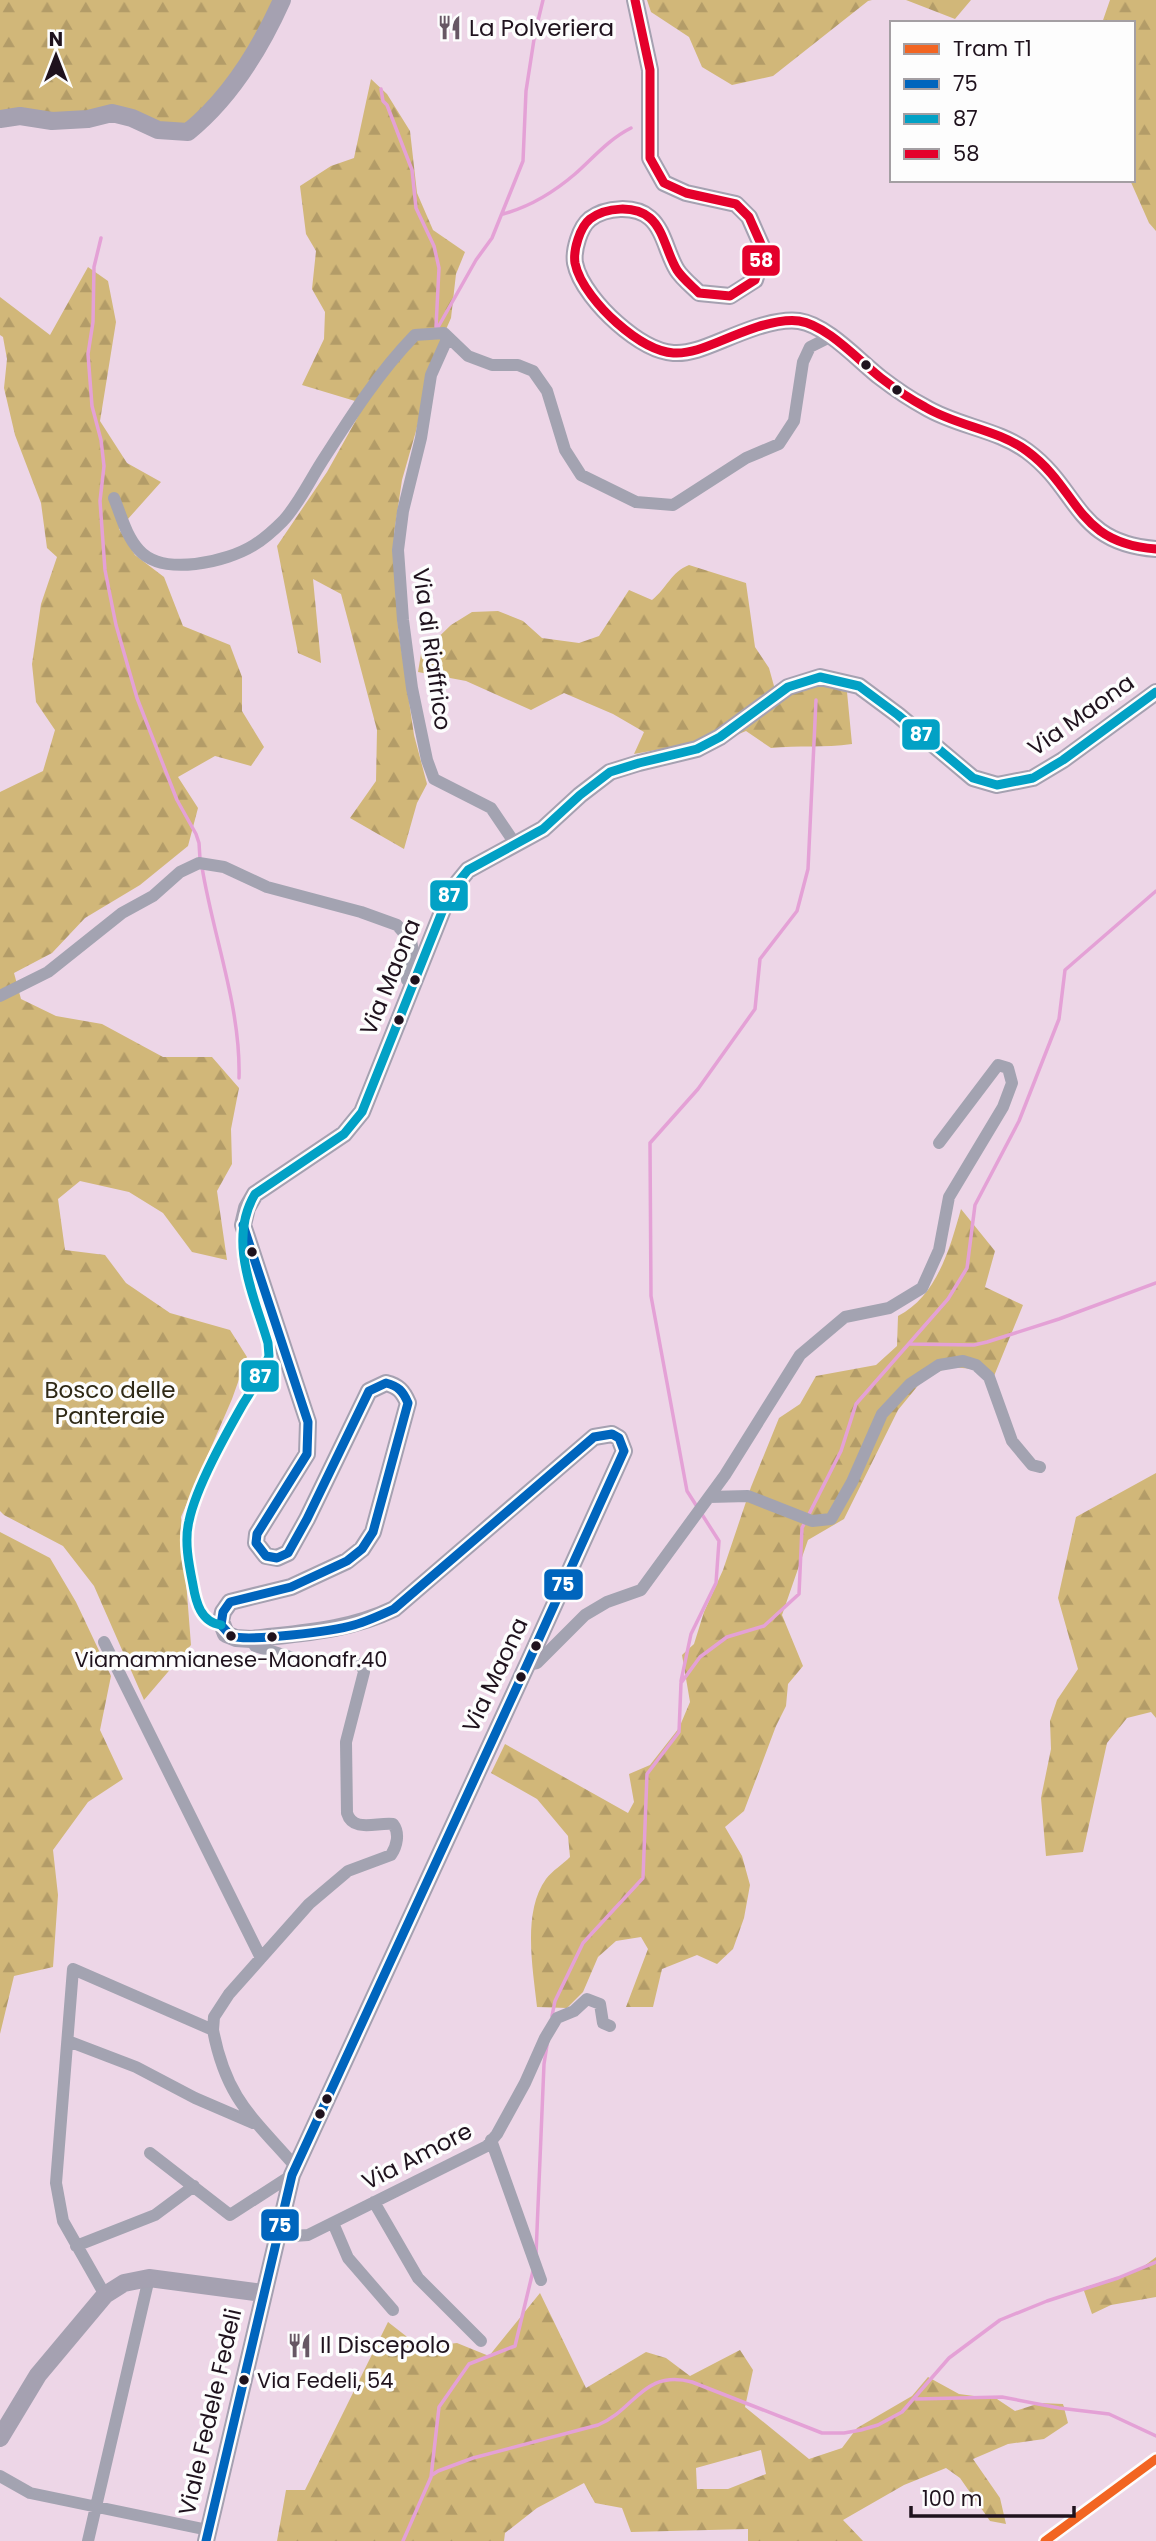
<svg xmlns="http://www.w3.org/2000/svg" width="1156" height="2541" font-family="Poppins,sans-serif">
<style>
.forest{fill:url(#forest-firs);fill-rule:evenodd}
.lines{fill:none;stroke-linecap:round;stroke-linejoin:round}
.stream{stroke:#e4a1d6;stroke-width:3.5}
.street{stroke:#a3a3b1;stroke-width:12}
.secondary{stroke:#a5a1b1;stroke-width:18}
.bus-1-casing{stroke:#fdfdfd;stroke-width:14}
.bus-2-casing{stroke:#fdfdfd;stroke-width:14}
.bus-3-casing{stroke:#fdfdfd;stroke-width:14}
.bus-1{stroke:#0065bd;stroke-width:9}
.bus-2{stroke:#02a1c5;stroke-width:9}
.bus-3{stroke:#e4002b;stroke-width:9}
.tram-1-casing{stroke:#fdfdfd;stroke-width:14}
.tram-1{stroke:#f26522;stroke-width:9}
.bus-dot{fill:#1f121d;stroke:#fdfdfd;stroke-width:2.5}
.labels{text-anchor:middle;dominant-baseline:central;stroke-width:7;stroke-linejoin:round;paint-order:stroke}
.bus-label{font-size:21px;fill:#1f121d;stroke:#fdfdfd}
.poi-label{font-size:23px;fill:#1f121d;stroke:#fdfdfd;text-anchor:start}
.street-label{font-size:23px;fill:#1f121d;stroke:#fdfdfd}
.park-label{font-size:23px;fill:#2f2916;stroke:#fdfdfd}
.line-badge{stroke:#fdfdfd;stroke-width:2.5}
.badge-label{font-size:19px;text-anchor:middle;font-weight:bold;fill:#fff}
</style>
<defs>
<pattern id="forest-firs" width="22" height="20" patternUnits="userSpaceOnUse" patternTransform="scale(1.75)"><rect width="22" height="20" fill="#d1b779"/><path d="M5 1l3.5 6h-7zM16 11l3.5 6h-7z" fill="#b39c68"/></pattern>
</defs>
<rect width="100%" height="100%" fill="#edd6e7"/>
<!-- forest -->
<path class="forest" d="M0,0H277L272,14L202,116L179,126L69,116L0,115Z
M647,0H872L868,1L773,76L732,85L702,67L689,37L651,12Z
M906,0H971L955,19Z
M1110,0H1156V231L1149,223L1130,180H1133V23H1102Z
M371,79L387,94L410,131L417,193L433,230L465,252L456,274L451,318L432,361L416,431L402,480L394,534L398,627L414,735L427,784L417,803L404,849L350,818L376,781L377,730L341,594L313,579L321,663L298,653L277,546L327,472L365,404L302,385L324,339L325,312L312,289L316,251L306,234L300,186L331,166L354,158Z
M88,267L108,281L116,322L100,421L127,463L161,482L119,529L135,555L164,577L183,626L230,645L242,677V711L264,747L251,766L215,756L178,777L198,808L188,846L140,885L85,918L52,953L14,973L21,999L56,1016L102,1024L163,1057H212L239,1088L231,1129L232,1164L217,1191L227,1260L192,1252L163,1213L129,1192L80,1181L58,1199L65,1250L105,1255L126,1283L170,1313L230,1330L247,1357L232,1399L181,1517L191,1645L144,1700L94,1586L63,1546L4,1515L0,1511V792L43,771L55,730L36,702L32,664L41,604L57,557L47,548L41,503L15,435L4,388L7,359L3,337L0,335V297L50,335Z
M689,565L746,583L755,647L769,668L774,686L795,692L825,685L847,692L852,744C824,748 798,745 771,748L746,731L734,736L634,754L644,732L613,714L564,693L531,710L466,681L418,672L421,654L451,625L472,612L498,611L523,621L542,638L579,643L599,636L629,590L652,600C667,588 671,572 689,565Z
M961,1209L995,1251L985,1287L1023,1305L994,1376L974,1369L950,1367L925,1377L898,1410L844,1519L808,1540L782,1615L803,1666L788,1684L786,1706L776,1726L744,1811L725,1827L742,1856L750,1885L744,1918L733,1949L717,1964L697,1955L662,1969L653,2007H626L648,1949L641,1937L616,1941L598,1957L583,1992L567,2008L537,2007C533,1969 522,1912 546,1879C552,1871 563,1864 570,1857L568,1836L537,1799L491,1773L505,1744L628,1813L634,1802L629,1774L650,1765L679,1728L690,1702L682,1655L694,1644L704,1612L723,1570L751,1487L779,1418L800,1404L816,1376L876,1365L897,1346L898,1316C937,1296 950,1248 961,1209Z
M1156,1473V1718L1151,1712L1127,1718L1107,1743L1083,1852L1046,1856L1041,1798L1051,1749L1050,1721L1057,1700L1078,1669L1058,1598L1076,1517Z
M0,1532L50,1558L76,1602L111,1676L100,1730L123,1779L88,1802L53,1850L58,1895L53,1967L14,1976L0,2034Z
M1156,2257V2297L1111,2305L1092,2314L1083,2288L1139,2270Z
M540,2293L586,2388L646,2352L666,2358L690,2376L740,2350L753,2370L745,2407L809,2459L842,2448L857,2428L912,2396L928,2377L959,2394L997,2399L1015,2411L1040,2403L1063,2404L1068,2423L1044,2439L1008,2444L973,2459L1000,2498L1006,2524L990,2521L960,2478L946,2468L904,2485L843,2520L863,2541H748V2529L631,2532L622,2508L595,2503L584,2483L537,2508L505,2533L504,2541H277L286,2490H305L388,2322L420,2347L457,2343L489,2356ZM761,2450L766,2474L728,2489H697L696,2468Z"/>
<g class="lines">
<!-- stream -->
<path class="stream" d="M381,89L383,101L387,105L412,170L416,208L434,246L439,268L436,327
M503,214C529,207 554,192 575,174C593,158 609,139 631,128
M101,238L94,267L93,322L88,354L92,406L101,440L104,466L100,501L105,570L116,625L137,698L177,800L196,834L199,843L200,859
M437,329L476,260L492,238L523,161L526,91L535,33L543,0
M202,867C213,936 241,1007 239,1078
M910,1344L974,1345L987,1342L1059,1319L1156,1283
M681,1681L691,1634L716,1583L719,1541L687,1491L651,1296L650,1143L698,1089L755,1009L760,959L797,911L808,869L816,700
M552,2016L555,2001L583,1943L643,1878L647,1774L679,1732L681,1683L700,1657L727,1637L764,1626L799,1594L802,1528L841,1451L856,1404L948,1299L967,1268L975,1205L1019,1121L1059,1019L1065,970L1156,891
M536,2254L544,2064L547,2045
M916,2399L1002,2397L1059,2408L1109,2414L1156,2436
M432,2475L438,2471L473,2458L598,2425C635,2410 643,2369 692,2382L822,2433H844L861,2430L878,2425L902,2412L949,2358L1000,2320L1047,2301L1118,2278L1156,2262
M403,2541L431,2477L439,2407L469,2364L515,2346L533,2271"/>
<!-- street -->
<path class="street" d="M448,337L431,375L421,438L403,511L398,550L403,620L412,688L427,760L434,779L491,808L516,845
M114,498C121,515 126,536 139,550C163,577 227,562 254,545C264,539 275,529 283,521C298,505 309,482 321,463C349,419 378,373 415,335L444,333L468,356L492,365H518L533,371L547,391L565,450L581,475L636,502L673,505L746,458L779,444L794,421L803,362L810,347L830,337
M0,996L48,972L122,913L153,896L180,872L199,863L224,867L267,887L361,912L397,925L411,941L413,951L407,980
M709,1497L748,1496L812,1521L831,1519L852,1482L882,1414L910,1384L939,1365L963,1361L976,1365L989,1377L1012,1441L1032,1465L1040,1467
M221,1625C201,1622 196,1603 193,1585C189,1565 184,1541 189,1521C196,1487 226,1434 243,1404C253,1388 263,1373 269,1356L268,1343L243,1257L242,1236
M104,1642L261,1958
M527,1665L537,1663L585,1615L607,1602L641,1590L725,1475L800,1355L845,1317L889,1308L922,1288L939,1250L949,1197L1003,1107L1012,1083L1008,1068L998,1065L939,1143
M213,2030L214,2017L229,1994L309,1904L348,1871L391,1855C397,1846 400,1833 393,1824C377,1822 353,1833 347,1813L346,1742L364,1672L361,1664L303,1661L255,1646L251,1639
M68,2041L136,2067L195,2098L253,2123
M491,2140L541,2280
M150,2153L230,2215L292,2175
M374,2202L418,2278L481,2341
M333,2223L348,2258L393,2310
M278,2237L308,2235L487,2146L497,2134L525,2083L545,2038L557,2018L574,2011L587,1999L600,2004L603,2023L610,2026
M76,2246L155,2215L194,2186
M105,2295L63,2221L56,2183L73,1969L213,2030C226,2098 252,2117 295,2166
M0,2476L30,2493L208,2530
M88,2541L149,2278"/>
<!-- secondary -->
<path class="secondary" d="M635,0L650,70V158L664,183L686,193L736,204L749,217L764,251L755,280L730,296L699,293C692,286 682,278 677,270C667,254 664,230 650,218C635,205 606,207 590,219C580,227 573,250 575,263C579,284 601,309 617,323C676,375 694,348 757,327C770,323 785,319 799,321C827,325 859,361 881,378C894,388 910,399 925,407C956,426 997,429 1027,451C1080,490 1075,543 1156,549
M0,119L20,116L52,121L88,119L112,113L132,118L158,130L188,132C230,98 260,49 282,0
M0,2438L38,2375L105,2295L124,2283L149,2278L263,2293
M206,2541L292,2175L527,1665L624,1451L619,1438L612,1434L594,1437L394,1609C348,1631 301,1633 251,1639L236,1638L226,1634L221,1621L223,1612L230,1602L291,1587L347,1561L362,1549L373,1532L408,1403C403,1391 398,1386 386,1383L369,1391L307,1519L288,1553L277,1558L266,1556L256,1543L257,1534L307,1454L308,1422L243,1225L247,1208L255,1194L344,1134L362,1112L450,892L468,870L543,829L580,795L610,772L639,763L697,749L720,737L788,687L820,677L859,686L898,715L973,778L997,785L1033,778L1063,760L1156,692"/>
<defs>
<path id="bus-1" d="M206,2541L292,2175L527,1665L624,1451L619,1438L612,1434L594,1437L394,1609C381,1615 368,1621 354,1625C334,1631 249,1642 231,1636L221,1625L223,1612L230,1602L291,1587L347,1561L362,1549L373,1532L408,1403C403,1391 398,1386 386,1383L369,1391L307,1519L288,1553L277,1558L266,1556L256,1543L257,1534L307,1454L308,1422L243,1225"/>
<path id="bus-2" d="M221,1625C201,1622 196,1603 193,1585C189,1565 184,1541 189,1521C196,1487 226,1434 243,1404C253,1388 263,1373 269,1356L268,1343C254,1295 227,1241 255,1194L344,1134L362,1112L450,892L468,870L543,829L580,795L610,772L639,763L697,749L720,737L788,687L820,677L859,686L898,715L973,778L997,785L1033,778L1063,760L1156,692"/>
<path id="bus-3" d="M635,0L650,70V158L664,183L686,193L736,204L749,217L764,251L755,280L730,296L699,293C692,286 682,278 677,270C667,254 664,230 650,218C635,205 606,207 590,219C580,227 573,250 575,263C579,284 601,309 617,323C676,375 694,348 757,327C770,323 785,319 799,321C827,325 859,361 881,378C894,388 910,399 925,407C956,426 997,429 1027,451C1080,490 1075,543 1156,549"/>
</defs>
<!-- bus-1 casing -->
<use href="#bus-1" class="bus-1-casing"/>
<!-- bus-2 casing -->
<use href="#bus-2" class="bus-2-casing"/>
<!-- bus-3 casing -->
<use href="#bus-3" class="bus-3-casing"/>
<!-- bus-1 -->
<use href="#bus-1" class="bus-1"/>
<!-- bus-2 -->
<use href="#bus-2" class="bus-2"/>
<!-- bus-3 -->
<use href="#bus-3" class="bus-3"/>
<defs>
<path id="tram-1" d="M1045,2541L1156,2459"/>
</defs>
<!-- tram-1 casing -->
<use href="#tram-1" class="tram-1-casing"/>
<!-- tram-1 -->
<use href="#tram-1" class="tram-1"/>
</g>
<!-- icons -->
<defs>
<symbol id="restaurant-bare" viewBox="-9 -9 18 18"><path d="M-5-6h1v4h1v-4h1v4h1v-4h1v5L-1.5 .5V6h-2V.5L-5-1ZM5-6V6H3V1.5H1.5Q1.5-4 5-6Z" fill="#675764" stroke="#fdfdfd" stroke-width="2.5" paint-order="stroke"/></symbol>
</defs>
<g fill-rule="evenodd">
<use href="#restaurant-bare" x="432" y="10" width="35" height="35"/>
<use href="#restaurant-bare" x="282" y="2328" width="35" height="35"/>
</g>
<!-- markers -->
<g class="bus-dot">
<circle cx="866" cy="365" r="6"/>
<circle cx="897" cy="390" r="6"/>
<circle cx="415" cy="980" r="6"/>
<circle cx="399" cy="1020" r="6"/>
<circle cx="252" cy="1252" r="6"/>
<circle cx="231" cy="1636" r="6"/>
<circle cx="272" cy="1637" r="6"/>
<circle cx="536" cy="1646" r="6"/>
<circle cx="521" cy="1677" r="6"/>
<circle cx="327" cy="2099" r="6"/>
<circle cx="320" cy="2114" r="6"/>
<circle cx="244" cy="2380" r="6"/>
</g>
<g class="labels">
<!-- bus labels -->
<g class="bus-label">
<text x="231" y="1659">Viamammianese-Maonafr.40</text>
<text x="257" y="2380" text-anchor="start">Via Fedeli, 54</text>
</g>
<!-- poi labels -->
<g class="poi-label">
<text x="469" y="28">La Polveriera</text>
<text x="320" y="2345">Il Discepolo</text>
</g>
<!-- street labels -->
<g class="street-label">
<text transform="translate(432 649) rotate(82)">Via di Riaffrico</text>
<text transform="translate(1081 715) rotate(-35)">Via Maona</text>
<text transform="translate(390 977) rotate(-68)">Via Maona</text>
<text transform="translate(495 1675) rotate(-65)">Via Maona</text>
<text transform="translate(417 2156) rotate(-27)">Via Amore</text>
<text transform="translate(210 2412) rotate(-77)">Viale Fedele Fedeli</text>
</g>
<!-- park labels -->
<g class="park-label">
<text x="110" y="1390">Bosco delle<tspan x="110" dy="26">Panteraie</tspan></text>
</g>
</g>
<g class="line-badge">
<rect x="741" y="244" width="40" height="33" rx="7" fill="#e4002b"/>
<rect x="901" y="718" width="40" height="33" rx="7" fill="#02a1c5"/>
<rect x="429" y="879" width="40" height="33" rx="7" fill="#02a1c5"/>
<rect x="240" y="1359" width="40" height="34" rx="7" fill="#02a1c5"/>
<rect x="543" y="1568" width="41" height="33" rx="7" fill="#0065bd"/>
<rect x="260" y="2208" width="40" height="34" rx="7" fill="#0065bd"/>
</g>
<g class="badge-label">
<text x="761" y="267">58</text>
<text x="921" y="741">87</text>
<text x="449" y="902">87</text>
<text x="260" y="1383">87</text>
<text x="563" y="1591">75</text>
<text x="280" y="2232">75</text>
</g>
<!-- legend -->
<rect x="890" y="21" width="245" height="161" fill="#fdfdfd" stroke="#a49fa3" stroke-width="2"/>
<rect x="904" y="44" width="35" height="10" fill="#f26522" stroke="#a49fa3" stroke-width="2"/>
<text x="953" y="56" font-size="21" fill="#1f121d">Tram T1</text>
<rect x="904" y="79" width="35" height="10" fill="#0065bd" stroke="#a49fa3" stroke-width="2"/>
<text x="953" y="91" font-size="21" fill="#1f121d">75</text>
<rect x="904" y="114" width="35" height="10" fill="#02a1c5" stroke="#a49fa3" stroke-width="2"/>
<text x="953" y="126" font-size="21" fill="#1f121d">87</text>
<rect x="904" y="149" width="35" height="10" fill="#e4002b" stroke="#a49fa3" stroke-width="2"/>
<text x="953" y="161" font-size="21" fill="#1f121d">58</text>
<!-- north arrow -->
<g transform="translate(56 56)" stroke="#fdfdfd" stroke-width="5" paint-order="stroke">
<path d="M0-5L12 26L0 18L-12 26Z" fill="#1f121d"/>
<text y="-10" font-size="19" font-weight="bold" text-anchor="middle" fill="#1f121d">N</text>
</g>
<!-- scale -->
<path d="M911 2506v10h163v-10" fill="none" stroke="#1f121d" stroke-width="3.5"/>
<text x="922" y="2506" font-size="21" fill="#1f121d" stroke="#fdfdfd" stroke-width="5" paint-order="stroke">100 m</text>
</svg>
